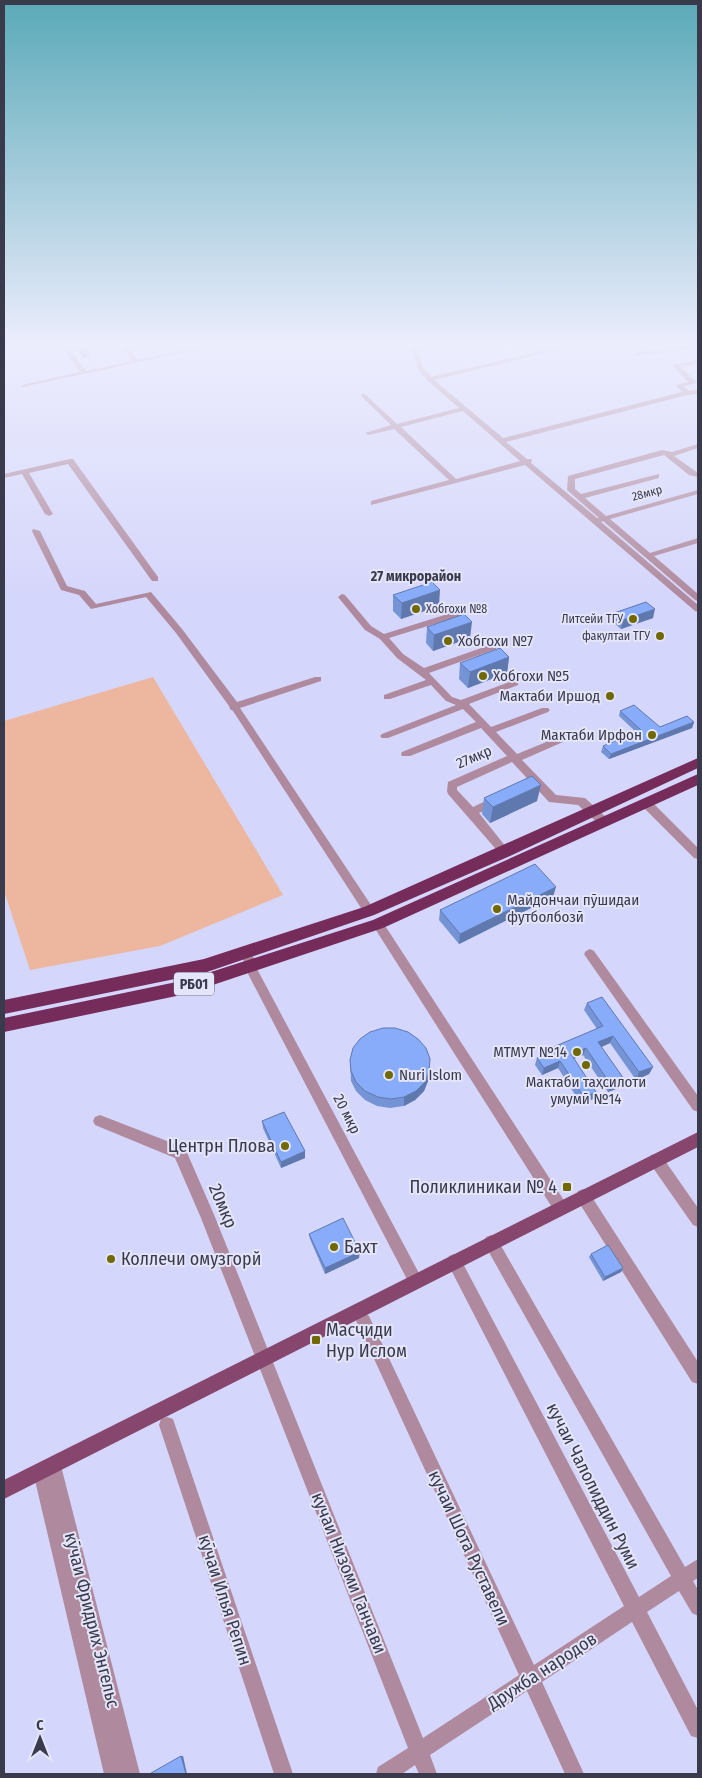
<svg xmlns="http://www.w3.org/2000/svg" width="702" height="1778" font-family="'Fira Sans Condensed',sans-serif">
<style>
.green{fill:#edb69f}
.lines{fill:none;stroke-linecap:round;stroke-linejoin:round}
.minor{fill:#af8a9e;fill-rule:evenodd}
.major{fill:#86466d;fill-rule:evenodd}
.highway{fill:#752c5b;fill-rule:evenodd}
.wall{fill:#7594d6}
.shaded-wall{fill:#5f78ae}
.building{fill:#88acf9;stroke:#5f78ae}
.poi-dot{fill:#706800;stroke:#e4e5f8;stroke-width:2}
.labels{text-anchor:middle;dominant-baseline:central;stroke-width:4;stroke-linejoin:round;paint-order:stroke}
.far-street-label{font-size:12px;fill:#393a4c;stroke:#e4e5f8}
.far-poi-label{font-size:12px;fill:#393a4c;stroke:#e4e5f8;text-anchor:end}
.far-neighbourhood-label{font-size:14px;font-weight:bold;fill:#393a4c;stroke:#e4e5f8}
.shield{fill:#e4e5f8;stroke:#6c6d80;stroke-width:1}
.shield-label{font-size:14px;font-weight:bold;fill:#393a4c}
.poi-label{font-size:15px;fill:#393a4c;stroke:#e4e5f8;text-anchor:start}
.street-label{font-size:15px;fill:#393a4c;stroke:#e4e5f8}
.near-poi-label{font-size:18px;fill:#393a4c;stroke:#e4e5f8;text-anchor:start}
.near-street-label{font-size:18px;fill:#393a4c;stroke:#e4e5f8}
</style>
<rect width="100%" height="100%" fill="#d5d6fb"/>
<!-- green -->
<path class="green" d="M153,677L283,895L160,946L30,970L4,891V721Z"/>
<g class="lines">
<!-- minor -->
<path class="minor" d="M61,345H67L86,371L133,361L120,345H126L138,360L207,345H219L22,387V385L80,372Z
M410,345H416L423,368L431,377L566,345H577L434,380L503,438L682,392L676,385L688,382L672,365L698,360V364L680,366L697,383L684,386L689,391L698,390V394L687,395L506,442L527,459H532L531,463L597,518H599L567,490L568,476L662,450L672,452L698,444V448L674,456L698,473V477L689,475L664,455L575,479V489L581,494L659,474V478L585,498L606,516L698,490V494L610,519L650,553L698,538V543L654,556L698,594V601L695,600L603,521L601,522L698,605V612L695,611L525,465L371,505V501L449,480L394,429L369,435L365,433L391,425L361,396V394H365L397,424L459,408L427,380L418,369ZM463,411L520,461L456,479L401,427Z
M691,345H698V348L636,356L633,354L636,352Z
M70,459H73L158,577V581H152L68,464L29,473L53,514L49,516L45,514L22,474L4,478V474Z
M33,529L40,531L67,586L85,591L96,604L151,592L182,629L237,702L315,677H321V681L240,708L373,908L375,911L373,914H365L233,711L230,709L229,706L176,633L146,597L91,609L79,595L61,590L32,531Z
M342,594L345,595L371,626L384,634L454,612H460V616L389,638L403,654L424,668L490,645H496V649L429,673L452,697L461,700L512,681H518V685L469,704L491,727L542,708H548L550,710L548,712L496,732L517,754L566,734H572L574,736L572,738L522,760L556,795L585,798L608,819L609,822L608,825H600L578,805L549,802L512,762L457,787V790L473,807L492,798H500L501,801L500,804L479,813L510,852L509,855H501L448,794L447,791L448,782L507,756L481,728L410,756H402L401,754L402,752L476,722L463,709L388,738H382L380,736L382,734L456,705L446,701L431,685L390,699H384V695L426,680L397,658L380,639L365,630L338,597Z
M646,799L650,800L698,848V859L694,858L642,806L641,803Z
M378,919L382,921L565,1202L567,1207L565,1212L560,1214L555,1212L374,927L372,924L374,921Z
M247,946L251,948L256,967L421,1277L423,1282L421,1287L416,1289L411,1287L246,970L241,951L243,948Z
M590,949L594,951L698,1096V1112L693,1110L586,957L584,954L586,951Z
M100,1115L185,1148L215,1217L423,1738L519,1675L359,1326L356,1321L359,1316L364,1313L369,1316L534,1665L624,1606L449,1266L447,1261L449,1256L454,1254L459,1256L639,1597L671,1576L486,1247L484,1242L486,1237L491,1235L496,1237L685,1567L698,1559V1578L693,1581L698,1590V1616L692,1613L679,1591L647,1612L698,1710V1738L691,1736L632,1622L542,1682L584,1774H565L527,1691L430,1755L437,1774H419L415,1765L402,1774H376L378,1767L408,1748L201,1218L175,1158L95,1125L93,1121L95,1117Z
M656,1154L661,1155L698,1208V1227L693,1225L651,1165L649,1160L651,1155Z
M583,1189L588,1191L698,1362V1384L692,1382L578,1201L576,1196L578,1191Z
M167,1417L173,1419L175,1425L293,1774H274L159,1425L161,1419Z
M53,1458L59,1460L61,1466L140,1774H104L33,1472L35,1466L41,1464L45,1465L47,1460Z"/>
<!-- major -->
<path class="major" d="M698,1132V1147L4,1499V1480Z"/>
<!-- highway -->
<path class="highway" d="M698,758V768L510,856L374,915L204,973L4,1014V1000L204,959L364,907Z
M698,774V785L383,928L186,994L4,1032V1018L186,980L373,920Z"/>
</g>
<!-- wall -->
<path class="wall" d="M393,595L439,606L401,619L393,611Z
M614,613L653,618L621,629L612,621Z
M427,627L470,638L433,651L426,643Z
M509,657L507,673L468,688L459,679L460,663Z
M620,711L660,727L694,722L692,728L609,759L601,752L603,746L636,732L619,716Z
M484,798L537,801L490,823L482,814Z
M553,897L459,944L439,920L440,910Z
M587,1003L653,1067L649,1074L636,1080L610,1043L601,1047L624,1079L621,1087L608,1092L583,1055L574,1059L593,1099L581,1104L558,1068L542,1075L535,1065L537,1058L550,1052L551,1048L597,1029L584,1010Z
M350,1060L429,1071L428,1081L424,1091L415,1100L404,1106L390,1108L377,1106L365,1100L356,1091L351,1081Z
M262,1121L305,1158L281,1168L263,1128Z
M309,1234L359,1258L325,1274L310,1239Z
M591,1254L623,1268L621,1272L603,1281L589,1257Z"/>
<!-- shaded-wall -->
<path class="shaded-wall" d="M89,354L90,356L82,358V356Z
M440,590L439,606L401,619L402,603Z
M655,609L653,618L621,629L623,620Z
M472,622L470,638L433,651L434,635Z
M509,657L507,673L468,688L470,672Z
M694,722L692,728L609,759L611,754Z
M541,785L537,801L490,823L493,807Z
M556,887L553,897L459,944L460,934Z
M613,1036L610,1043L595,1050L598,1042Z
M586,1048L583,1055L568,1061L571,1054Z
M560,1061L558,1068L542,1075L544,1068Z
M653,1067L649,1074L636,1080L639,1072Z
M429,1071L428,1081L424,1091L415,1100L404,1106V1097Z
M624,1079L621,1087L608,1092L611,1085Z
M596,1092L593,1099L581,1104L584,1097Z
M305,1151V1158L281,1168V1162Z
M360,1252L359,1258L325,1274V1268Z
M623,1268L621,1272L603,1281L605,1277Z
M181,1756H183L187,1774H186Z"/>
<!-- building -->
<path class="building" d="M86,348L89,354L82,356L78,349Z
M432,582L440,590L402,603L393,595Z
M646,602L655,609L623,620L614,613Z
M464,614L472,622L434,635L427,627Z
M500,648L509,657L470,672L460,663Z
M634,705L660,727L687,716L694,722L611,754L603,746L641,730L620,711Z
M532,776L541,785L493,807L484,798Z
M535,864L556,887L460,934L440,910Z
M602,997L653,1067L639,1072L613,1036L598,1042L624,1079L611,1085L586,1048L571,1054L596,1092L584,1097L560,1061L544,1068L537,1058L553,1051L551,1048L603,1026L587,1003Z
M383,1028H395L408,1032L418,1039L426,1048L430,1059L429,1071L425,1082L416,1091L404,1097L391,1099L378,1097L365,1091L356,1082L351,1071L350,1060L353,1048L360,1039L370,1032Z
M284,1112L305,1151L281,1162L262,1121Z
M343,1218L360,1252L325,1268L309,1234Z
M608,1245L623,1268L605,1277L591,1254Z
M181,1756L186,1774H151V1773Z"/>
<!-- sky -->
<linearGradient id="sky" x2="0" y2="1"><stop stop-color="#5aa9b8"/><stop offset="0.58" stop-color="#ecedfd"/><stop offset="1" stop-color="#ecedfd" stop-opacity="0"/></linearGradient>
<rect width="702" height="594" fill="url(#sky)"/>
<!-- markers -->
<g class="poi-dot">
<circle cx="416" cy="609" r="5"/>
<circle cx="633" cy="619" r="5"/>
<circle cx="660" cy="636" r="5"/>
<circle cx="448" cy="641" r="5"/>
<circle cx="483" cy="676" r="5"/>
<circle cx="610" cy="696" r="5"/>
<circle cx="652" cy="735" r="5"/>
<circle cx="497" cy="909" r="5"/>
<circle cx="577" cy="1052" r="5"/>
<circle cx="586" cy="1065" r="5"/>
<circle cx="389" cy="1075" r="5"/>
<circle cx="285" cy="1146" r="5"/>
<rect x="562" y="1182" width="10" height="10" rx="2.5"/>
<circle cx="334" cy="1247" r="5"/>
<circle cx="111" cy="1259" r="5"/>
<rect x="311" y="1335" width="10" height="10" rx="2.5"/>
</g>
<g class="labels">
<!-- far-street labels -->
<g class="far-street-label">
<text transform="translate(647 493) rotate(-15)">28мкр</text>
</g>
<!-- far-poi labels -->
<g class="far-poi-label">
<text x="426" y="609" text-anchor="start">Хобгохи №8</text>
<text x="623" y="619">Литсейи ТГУ</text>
<text x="650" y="636">факултаи ТГУ</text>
</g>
<!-- far-neighbourhood labels -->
<g class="far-neighbourhood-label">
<text x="416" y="576">27 микрорайон</text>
</g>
<!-- shield labels -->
<rect class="shield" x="174" y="972.5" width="40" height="23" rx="4"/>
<g class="shield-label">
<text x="194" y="984">РБ01</text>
</g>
<!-- poi labels -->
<g class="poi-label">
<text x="458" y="641">Хобгохи №7</text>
<text x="493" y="676">Хобгохи №5</text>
<text x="600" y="696" text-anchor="end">Мактаби Иршод</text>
<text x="642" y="735" text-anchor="end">Мактаби Ирфон</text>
<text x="507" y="900">Майдончаи пӯшидаи<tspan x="507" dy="17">футболбозӣ</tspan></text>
<text x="567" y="1052" text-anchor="end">МТМУТ №14</text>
<text x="399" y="1075">Nuri Islom</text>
<text x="586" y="1082" text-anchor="middle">Мактаби таҳсилоти<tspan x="586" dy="17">умумӣ №14</tspan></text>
</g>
<!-- street labels -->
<g class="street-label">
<text transform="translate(474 757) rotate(-23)">27мкр</text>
<text transform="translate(347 1114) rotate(63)">20 мкр</text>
</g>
<!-- near-poi labels -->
<g class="near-poi-label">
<text x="275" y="1146" text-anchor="end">Центрн Плова</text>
<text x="557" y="1187" text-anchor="end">Поликлиникаи № 4</text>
<text x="344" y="1247">Бахт</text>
<text x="121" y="1259">Коллечи омузгорй</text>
<text x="326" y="1330">Масҷиди<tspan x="326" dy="21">Нур Ислом</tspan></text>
</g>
<!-- near-street labels -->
<g class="near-street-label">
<text transform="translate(223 1206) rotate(67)">20мкр</text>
<text transform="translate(593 1486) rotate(63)">кучаи Чалолиддин Руми</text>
<text transform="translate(469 1548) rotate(65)">кучаи Шота Руставели</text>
<text transform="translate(349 1573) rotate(68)">кучаи Низоми Ганчави</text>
<text transform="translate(225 1600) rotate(72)">кӯчаи Илья Репин</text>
<text transform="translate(92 1620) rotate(76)">кӯчаи Фридрих Энгельс</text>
<text transform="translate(542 1671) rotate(-33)">Дружба народов</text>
</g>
</g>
<!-- border -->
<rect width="702" height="1778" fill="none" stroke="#393a4c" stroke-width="10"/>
<!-- north arrow -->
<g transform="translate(40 1738)" stroke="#e4e5f8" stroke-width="4" paint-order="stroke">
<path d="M0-4L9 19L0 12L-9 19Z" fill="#393a4c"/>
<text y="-8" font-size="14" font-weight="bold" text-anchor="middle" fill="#393a4c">С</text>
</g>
</svg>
